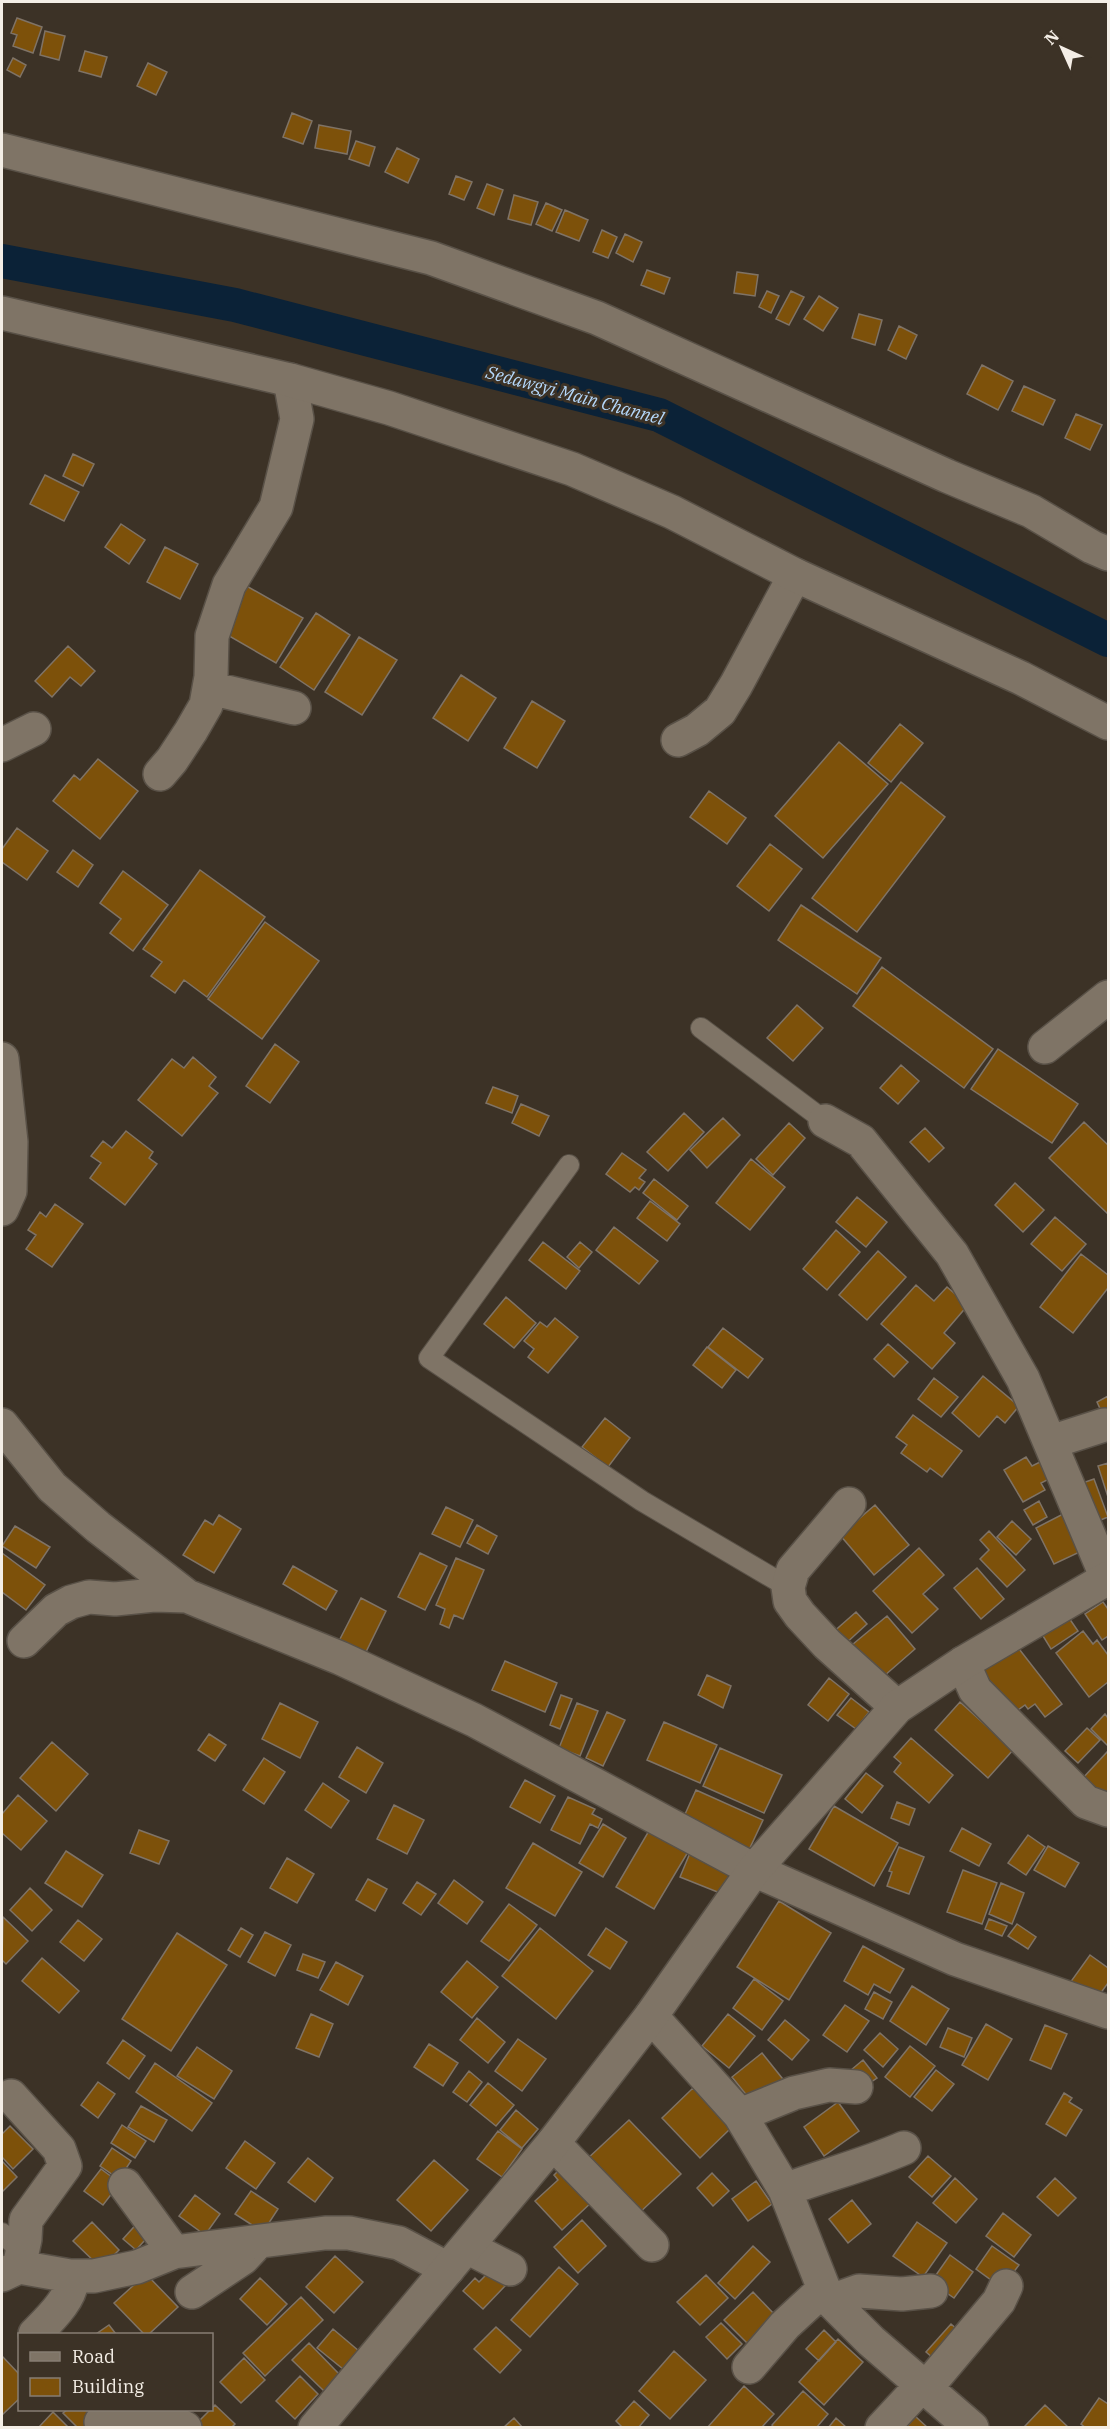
<svg xmlns="http://www.w3.org/2000/svg" width="1110" height="2429" font-family="'IBM Plex Serif',serif">
<style>
.lines{fill:none;stroke-linecap:round;stroke-linejoin:round}
.canal{stroke:#0b2237;stroke-width:34}
.building{fill:#7d510a;stroke:#7f7366;stroke-width:1.5}
.lane-casing{stroke:#595147;stroke-width:22}
.street-casing{stroke:#595147;stroke-width:36}
.secondary-casing{stroke:#595147;stroke-width:36}
.lane{stroke:#7f7466;stroke-width:20}
.street{stroke:#7f7466;stroke-width:33}
.secondary{stroke:#7f7466;stroke-width:33}
.labels{text-anchor:middle;dominant-baseline:central;stroke-width:6;stroke-linejoin:round;paint-order:stroke}
.water-label{font-size:18px;font-style:italic;fill:#b5d8fb;stroke:#3c3226}
</style>
<rect width="100%" height="100%" fill="#3c3226"/>
<g class="lines">
<!-- canal -->
<path class="canal" d="M2,261L235,305L659,415L1108,640"/>
</g>
<!-- building -->
<path class="building" d="M17,18L42,27L33,53L13,46L17,35L11,33Z
M45,31L65,36L59,60L40,55Z
M85,51L107,57L101,77L79,71Z
M13,58L26,65L20,77L7,70Z
M148,63L167,72L156,95L137,86Z
M292,113L312,121L303,144L283,137Z
M319,125L351,131L347,154L315,148Z
M356,141L375,147L369,166L349,159Z
M397,148L419,159L408,183L385,172Z
M456,176L472,182L464,200L449,194Z
M487,184L503,190L494,215L477,208Z
M514,195L538,202L531,225L508,219Z
M546,203L562,210L552,231L536,224Z
M565,210L588,220L579,241L556,232Z
M602,230L617,237L608,258L593,252Z
M625,234L642,242L633,262L616,253Z
M647,270L670,278L664,294L641,285Z
M737,272L758,275L755,296L734,293Z
M767,291L779,296L771,313L759,307Z
M791,291L804,297L789,325L776,319Z
M819,296L838,308L823,331L804,319Z
M859,314L882,320L875,345L852,338Z
M899,326L917,335L906,359L888,350Z
M982,365L1013,381L998,410L967,394Z
M1024,386L1055,400L1043,425L1012,411Z
M1076,414L1102,425L1090,450L1065,438Z
M73,454L94,464L83,486L63,476Z
M45,475L79,492L64,521L30,504Z
M121,524L145,540L129,564L105,547Z
M165,547L198,564L180,599L147,582Z
M243,584L303,618L276,663L217,629Z
M316,613L350,635L314,690L280,667Z
M359,637L397,660L362,715L325,692Z
M68,646L95,671L81,686L70,677L52,697L35,681Z
M461,675L496,698L468,741L433,718Z
M532,701L565,721L537,768L504,748Z
M900,724L923,743L891,782L868,763Z
M839,742L888,784L823,858L775,816Z
M98,759L138,791L100,839L53,801L74,775L80,780Z
M901,782L945,817L857,932L812,898Z
M709,791L746,818L727,844L690,817Z
M17,828L48,851L27,880L2,862V849Z
M770,844L802,869L769,911L737,886Z
M73,850L93,865L78,887L57,872Z
M200,870L265,917L207,997L184,980L175,993L151,976L162,962L143,949Z
M123,871L168,905L133,951L110,933L121,919L100,903Z
M801,905L881,958L857,994L778,940Z
M265,922L319,961L262,1039L208,999Z
M882,967L993,1049L964,1088L853,1006Z
M797,1005L823,1028L793,1061L767,1038Z
M275,1044L299,1062L270,1103L246,1086Z
M998,1049L1078,1104L1052,1143L971,1089Z
M193,1057L216,1077L209,1086L218,1093L182,1136L138,1100L172,1059L184,1068Z
M901,1065L919,1081L898,1104L880,1088Z
M493,1087L518,1096L512,1113L486,1103Z
M521,1104L549,1116L539,1136L512,1123Z
M684,1113L704,1132L668,1171L647,1152Z
M723,1118L740,1135L707,1168L690,1150Z
M1084,1122L1108,1145V1214L1049,1158Z
M789,1123L805,1138L773,1175L756,1159Z
M925,1128L944,1148L929,1162L910,1142Z
M126,1131L153,1152L149,1158L157,1164L125,1205L90,1178L101,1163L91,1156L103,1141L112,1148Z
M622,1153L646,1170L639,1178L645,1182L639,1190L635,1187L630,1192L606,1174Z
M751,1159L785,1187L750,1230L716,1203Z
M654,1179L688,1206L677,1220L643,1193Z
M1015,1183L1044,1210L1023,1232L995,1205Z
M857,1197L887,1222L866,1247L836,1222Z
M650,1201L680,1224L667,1241L637,1218Z
M55,1204L83,1224L52,1267L26,1249L36,1235L28,1230L40,1212L46,1217Z
M1055,1217L1086,1244L1062,1271L1031,1244Z
M614,1227L658,1261L639,1284L596,1250Z
M836,1230L860,1252L827,1290L803,1269Z
M543,1242L580,1271L566,1289L529,1260Z
M580,1242L592,1252L579,1268L567,1257Z
M878,1251L906,1277L867,1320L839,1295Z
M1081,1254L1108,1275V1288L1073,1333L1040,1307Z
M916,1285L934,1301L947,1287L968,1305L944,1333L955,1343L932,1369L881,1324Z
M506,1297L536,1323L514,1348L484,1324Z
M555,1318L578,1337L548,1373L528,1357L534,1349L524,1341L540,1322L547,1327Z
M723,1328L763,1359L748,1378L708,1347Z
M888,1344L908,1362L894,1377L874,1359Z
M707,1347L736,1370L722,1388L693,1365Z
M983,1376L1019,1406L1005,1423L997,1416L979,1437L952,1413Z
M934,1378L958,1397L941,1417L918,1399Z
M1108,1396V1426L1097,1402Z
M913,1415L962,1451L942,1477L930,1468L927,1472L901,1453L907,1445L896,1437Z
M605,1418L630,1438L608,1467L582,1447Z
M1026,1457L1032,1466L1040,1462L1049,1479L1041,1483L1045,1490L1023,1502L1004,1470Z
M1108,1463V1497L1098,1466Z
M1094,1479L1108,1517L1088,1525L1074,1486Z
M1039,1501L1047,1517L1033,1525L1024,1510Z
M875,1505L909,1545L874,1575L840,1535Z
M446,1507L473,1520L460,1547L432,1534Z
M1065,1513L1084,1550L1054,1564L1036,1528Z
M219,1515L241,1529L214,1573L183,1555L205,1520L213,1525Z
M1012,1521L1031,1539L1016,1555L997,1537Z
M477,1525L497,1536L488,1554L467,1543Z
M15,1526L50,1547L36,1568L2,1546Z
M989,1531L1025,1570L1007,1587L980,1559L989,1550L980,1540Z
M919,1548L944,1575L923,1594L938,1609L912,1633L873,1591Z
M2,1553L45,1585L26,1610L2,1592Z
M420,1553L447,1566L425,1610L398,1597Z
M456,1558L484,1570L463,1619L454,1615L449,1628L440,1624L445,1609L436,1605Z
M293,1566L337,1591L326,1610L283,1584Z
M977,1568L1004,1599L981,1619L954,1588Z
M361,1598L386,1611L364,1656L338,1643Z
M1103,1602L1108,1609V1636L1102,1640L1085,1614Z
M856,1612L867,1624L843,1646L831,1634Z
M887,1616L915,1649L876,1683L847,1649Z
M1069,1618L1078,1631L1051,1649L1043,1636Z
M1083,1631L1093,1644L1097,1640L1108,1655V1682L1089,1697L1056,1653Z
M1016,1645L1062,1704L1045,1717L1035,1704L1028,1709L1025,1705L1014,1713L975,1677Z
M505,1661L557,1683L545,1712L492,1690Z
M707,1675L731,1686L723,1708L698,1695Z
M829,1678L849,1694L828,1721L808,1705Z
M561,1695L572,1699L560,1729L550,1725Z
M851,1698L869,1712L856,1729L837,1715Z
M960,1702L1013,1750L988,1778L935,1730Z
M280,1703L318,1722L300,1758L262,1739Z
M577,1703L598,1711L580,1756L559,1748Z
M607,1712L625,1720L603,1766L586,1758Z
M1105,1714L1108,1718V1746L1091,1729Z
M664,1722L717,1745L700,1783L647,1760Z
M1087,1728L1100,1740L1078,1763L1065,1751Z
M209,1734L226,1745L215,1761L198,1750Z
M911,1738L953,1775L929,1803L894,1772L901,1763L894,1757Z
M52,1742L88,1774L56,1811L20,1778Z
M357,1747L383,1763L366,1793L339,1777Z
M720,1748L782,1775L764,1813L703,1786Z
M1108,1751V1792L1102,1798L1082,1779Z
M264,1758L285,1772L264,1804L243,1790Z
M866,1773L883,1786L862,1813L845,1799Z
M525,1780L555,1796L540,1823L510,1807Z
M323,1783L349,1801L331,1828L305,1810Z
M696,1790L763,1820L748,1852L681,1823Z
M18,1795L47,1821L21,1850L2,1833V1814Z
M568,1797L595,1809L592,1814L602,1819L598,1828L590,1824L580,1844L551,1830Z
M897,1802L915,1809L909,1825L891,1818Z
M394,1805L424,1820L407,1854L377,1839Z
M834,1806L898,1843L874,1886L809,1849Z
M603,1824L626,1838L603,1877L579,1863Z
M962,1828L991,1844L979,1866L950,1851Z
M650,1829L688,1852L654,1909L616,1887Z
M139,1830L169,1841L159,1864L130,1853Z
M1028,1835L1045,1847L1026,1875L1008,1863Z
M533,1843L582,1872L555,1916L506,1888Z
M1048,1846L1079,1863L1065,1887L1034,1870Z
M899,1847L924,1857L909,1894L887,1886L892,1872L889,1871Z
M66,1851L103,1875L82,1907L45,1883Z
M690,1853L735,1872L725,1895L680,1877Z
M287,1858L314,1874L297,1903L270,1888Z
M963,1870L997,1883L982,1924L947,1912Z
M368,1879L387,1889L375,1911L356,1900Z
M454,1880L483,1902L467,1924L438,1903Z
M417,1882L436,1894L421,1915L403,1903Z
M1001,1883L1024,1893L1012,1924L989,1914Z
M30,1888L52,1910L32,1931L10,1910Z
M779,1901L831,1933L789,2000L737,1967Z
M509,1904L537,1925L509,1961L481,1941Z
M3,1917L28,1941L6,1964L2,1960Z
M989,1919L1007,1926L1002,1936L985,1929Z
M78,1920L102,1939L84,1961L60,1942Z
M1017,1924L1036,1937L1028,1949L1008,1936Z
M241,1928L253,1935L240,1957L228,1950Z
M540,1928L593,1971L556,2019L502,1976Z
M606,1928L627,1942L610,1969L588,1955Z
M265,1932L291,1945L275,1976L248,1962Z
M177,1933L227,1965L171,2051L122,2019Z
M863,1946L904,1969L890,1993L874,1984L868,1995L844,1981Z
M303,1954L325,1962L318,1978L297,1970Z
M1090,1955L1108,1968V1983L1092,2005L1067,1987Z
M42,1958L79,1991L59,2013L22,1981Z
M467,1961L498,1987L472,2018L441,1992Z
M336,1962L363,1976L348,2005L320,1990Z
M754,1979L783,2001L762,2030L733,2008Z
M912,1986L949,2009L926,2045L890,2021Z
M874,1992L892,2002L883,2019L865,2009Z
M845,2005L869,2021L847,2052L823,2035Z
M311,2014L333,2024L319,2057L296,2048Z
M728,2014L755,2036L729,2068L702,2046Z
M477,2018L505,2042L488,2063L460,2040Z
M785,2020L809,2040L792,2060L768,2040Z
M986,2024L1012,2039L988,2080L962,2065Z
M1045,2025L1067,2034L1051,2069L1030,2060Z
M948,2028L972,2038L964,2057L940,2047Z
M880,2033L898,2049L883,2067L864,2050Z
M518,2039L546,2059L522,2091L495,2071Z
M123,2040L145,2056L129,2079L107,2063Z
M429,2044L458,2063L443,2086L414,2067Z
M910,2046L935,2066L910,2097L885,2077Z
M197,2047L232,2071L214,2099L177,2076Z
M762,2053L786,2083L756,2107L732,2077Z
M863,2060L877,2078L865,2086L851,2070Z
M155,2063L212,2103L192,2131L136,2092Z
M936,2070L954,2084L932,2111L914,2097Z
M469,2071L482,2082L467,2102L453,2092Z
M98,2082L115,2094L98,2118L81,2105Z
M488,2083L514,2105L496,2126L470,2105Z
M693,2088L731,2128L700,2158L662,2118Z
M1064,2093L1072,2098L1069,2102L1082,2110L1066,2136L1046,2124Z
M838,2102L859,2131L824,2156L804,2127Z
M141,2106L167,2120L154,2142L128,2127Z
M516,2110L538,2129L522,2148L500,2130Z
M629,2120L681,2174L637,2215L586,2160Z
M122,2125L146,2141L135,2158L111,2143Z
M10,2126L33,2149L13,2169L2,2157V2134Z
M498,2131L522,2149L502,2177L477,2159Z
M245,2141L275,2163L256,2189L226,2168Z
M112,2148L131,2161L119,2179L100,2166Z
M928,2156L951,2176L932,2197L909,2177Z
M308,2158L333,2178L315,2202L288,2182Z
M434,2160L468,2190L431,2231L397,2200Z
M2,2161L17,2177L2,2192Z
M562,2167L594,2200L562,2230L535,2201L558,2180L554,2175Z
M101,2169L120,2183L103,2205L84,2191Z
M712,2173L729,2191L713,2206L697,2188Z
M955,2178L977,2199L956,2223L933,2203Z
M1055,2178L1076,2198L1058,2216L1037,2197Z
M756,2181L772,2204L748,2221L732,2199Z
M251,2191L278,2209L263,2232L235,2214Z
M195,2195L220,2214L205,2235L179,2216Z
M852,2200L871,2224L848,2243L829,2219Z
M1003,2213L1031,2235L1014,2257L986,2236Z
M141,2219L154,2230L136,2250L123,2239Z
M582,2220L606,2246L578,2273L554,2247Z
M92,2222L119,2250L101,2268L73,2241Z
M917,2222L947,2243L923,2277L893,2256Z
M753,2246L770,2262L735,2299L718,2283Z
M992,2246L1019,2265L1002,2288L976,2269Z
M950,2255L973,2272L954,2298L931,2282Z
M335,2256L363,2282L334,2313L306,2287Z
M559,2267L578,2284L530,2337L511,2320Z
M489,2272L505,2286L483,2309L463,2291L475,2278L479,2282Z
M146,2274L178,2307L149,2334H144L114,2303Z
M706,2275L728,2298L700,2325L677,2302Z
M260,2278L287,2304L267,2325L240,2299Z
M753,2292L776,2316L748,2344L724,2320Z
M301,2297L323,2320L265,2376L243,2353Z
M721,2323L742,2344L727,2359L706,2337Z
M951,2324L966,2337L941,2365L926,2352Z
M109,2325L116,2334H96Z
M496,2327L521,2350L500,2373L474,2349Z
M333,2329L359,2351L343,2369L317,2348Z
M824,2330L836,2342L819,2361L806,2349Z
M838,2339L863,2362L824,2405L799,2382Z
M309,2343L340,2375L324,2391L292,2360Z
M674,2351L706,2380L670,2419L639,2391Z
M2,2356L20,2375V2398L2,2415Z
M244,2358L265,2380L241,2403L220,2382Z
M300,2376L318,2394L295,2419L276,2401Z
M744,2386L774,2414L761,2428H707Z
M803,2391L828,2414L816,2428H774L772,2425Z
M1099,2398L1108,2404V2428H1086L1081,2424Z
M634,2401L649,2415L638,2428H623L616,2421Z
M215,2405L235,2424L231,2428H200L196,2424Z
M1045,2405L1069,2428H1027L1025,2426Z
M67,2410H108L89,2428H78L63,2413Z
M53,2412L69,2428H38Z
M915,2416L928,2428H906Z
M514,2418L523,2428H503Z
M836,2418L847,2428H828Z"/>
<g class="lines">
<defs>
<path id="lane" d="M701,1028L825,1121
M569,1165L429,1358L642,1501L788,1587
M2,2233L22,2252"/>
<path id="street" d="M2,150L431,258L597,318L947,476L1031,511L1092,547L1108,554
M210,688L294,708
M678,740L697,730L720,711L736,685L795,575
M2,745L34,729
M160,774L172,760L191,731L206,705L211,677L212,636L229,585L276,507L297,419L290,380
M1045,1047L1108,997
M2,1059L11,1142L10,1191L2,1209
M825,1121L861,1141L952,1254L1023,1379L1107,1578
M2,1425L52,1487L98,1527L187,1596L340,1658L474,1720L754,1870L955,1959L1108,2012
M1051,1442L1104,1425
M849,1504L793,1570L788,1587L790,1601L800,1615L827,1644L897,1707
M24,1641L56,1610L71,1602L89,1597L115,1599L154,1595L187,1596
M963,1663L975,1690L1086,1802L1108,1810
M651,2016L740,2115L785,2190L824,2289L831,2301L871,2341L972,2428
M11,2096L59,2149L65,2166L26,2220L25,2239L19,2267
M740,2115L794,2093L829,2085L856,2087
M553,2143L652,2245
M125,2185L174,2252
M785,2190C825,2175 865,2165 904,2148
M467,2247L510,2269
M2,2275L19,2267L70,2276H94L137,2267L174,2252L325,2233H349L399,2243L448,2269
M192,2292L243,2258L258,2242
M831,2301L859,2291L902,2294L931,2291
M35,2334C47,2322 78,2293 70,2276
M749,2367L785,2325L824,2289
M926,2388L999,2301L1006,2286
M101,2422C134,2414 154,2412 185,2428
M882,2428L922,2385"/>
<path id="secondary" d="M2,313L290,380L389,408L572,469L672,512L795,575L1021,678L1108,723
M315,2428L553,2143L651,2016L754,1870L897,1707L963,1663L1108,1578"/>
</defs>
<!-- lane casing -->
<use href="#lane" class="lane-casing"/>
<!-- street casing -->
<use href="#street" class="street-casing"/>
<!-- secondary casing -->
<use href="#secondary" class="secondary-casing"/>
<!-- lane -->
<use href="#lane" class="lane"/>
<!-- street -->
<use href="#street" class="street"/>
<!-- secondary -->
<use href="#secondary" class="secondary"/>
</g>
<g class="labels">
<!-- water labels -->
<g class="water-label">
<text transform="translate(575 395) rotate(15)">Sedawgyi Main Channel</text>
</g>
</g>
<!-- border -->
<rect width="1110" height="2429" fill="none" stroke="#f4eee6" stroke-width="6"/>
<!-- legend -->
<rect x="18" y="2333" width="195" height="78" fill="#3c3226" stroke="#867d73" stroke-width="1.5"/>
<rect x="30" y="2352" width="30" height="9" fill="#7f7466" stroke="#867d73" stroke-width="1.5"/>
<text x="72" y="2363" font-size="18" fill="#f4eee6">Road</text>
<rect x="30" y="2378" width="30" height="18" fill="#7d510a" stroke="#867d73" stroke-width="1.5"/>
<text x="72" y="2393" font-size="18" fill="#f4eee6">Building</text>
<!-- north arrow -->
<g transform="translate(1062 48) rotate(315)" stroke="#3c3226" stroke-width="4.5" paint-order="stroke">
<path d="M0-4.5L10 22L0 15L-10 22Z" fill="#f4eee6"/>
<text y="-9" font-size="16" font-weight="bold" text-anchor="middle" fill="#f4eee6">N</text>
</g>
</svg>
